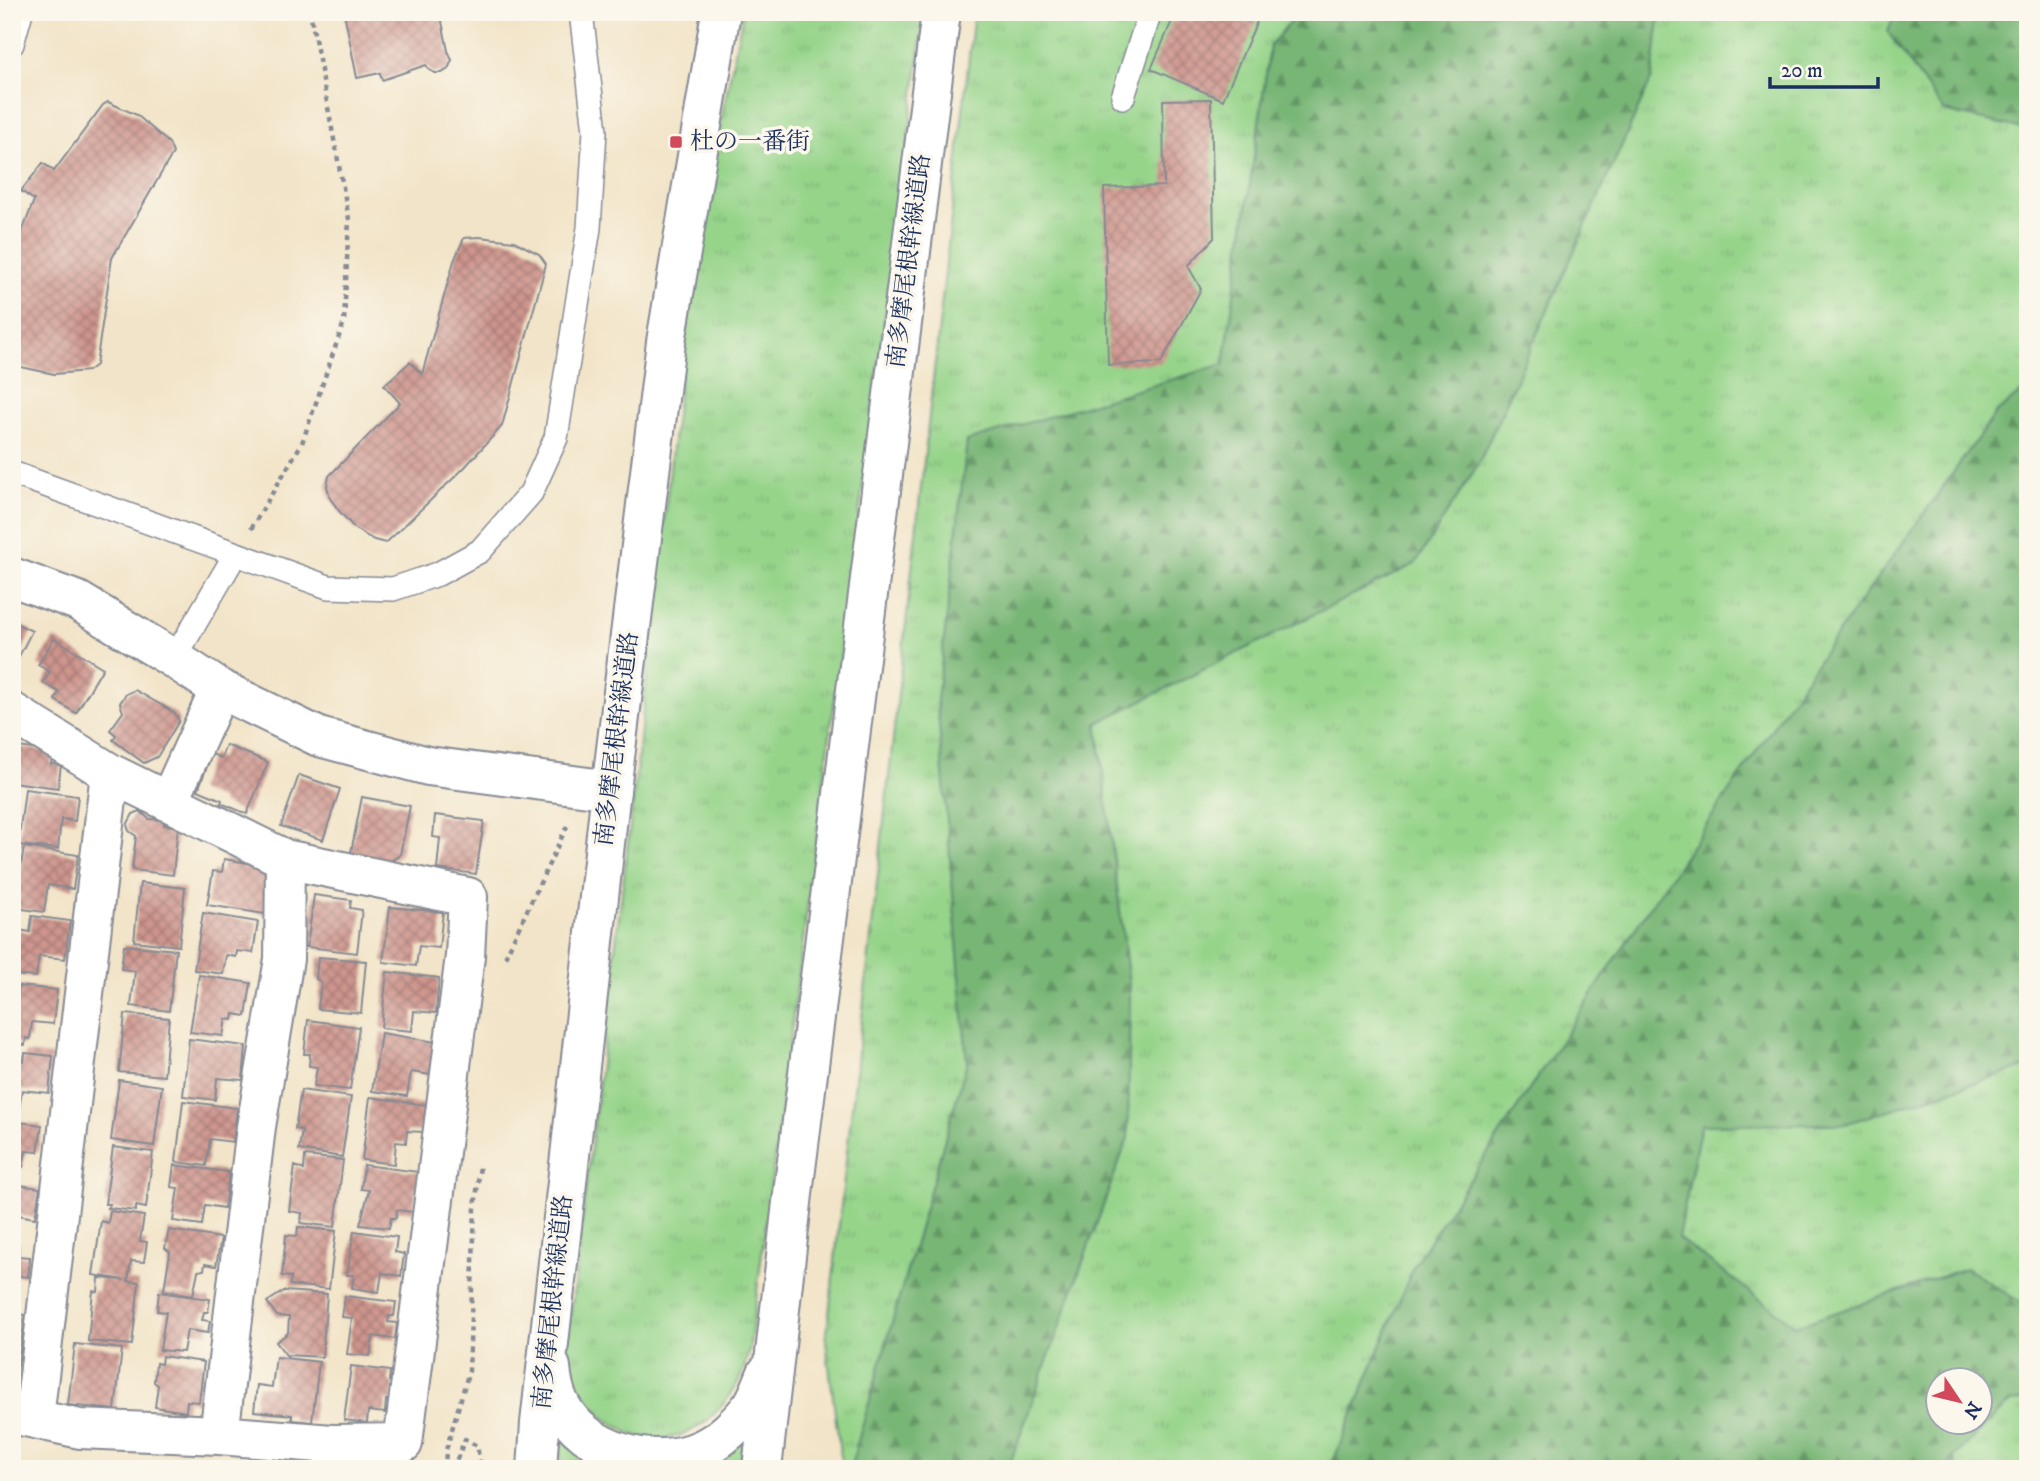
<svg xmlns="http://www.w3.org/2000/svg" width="2040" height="1481" font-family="'IM FELL DW Pica','Noto Serif JP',serif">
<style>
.grass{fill:url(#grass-tufts);stroke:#588274;stroke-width:2;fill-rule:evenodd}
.forest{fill:url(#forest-firs);stroke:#4a726a;stroke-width:2;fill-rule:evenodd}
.building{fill:url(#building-cross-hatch)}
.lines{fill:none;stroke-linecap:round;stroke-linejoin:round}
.lane-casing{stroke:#868a93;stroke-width:26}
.street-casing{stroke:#868a93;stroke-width:42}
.primary-casing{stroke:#868a93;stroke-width:42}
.path{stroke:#868a93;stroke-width:4.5;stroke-dasharray:5 5;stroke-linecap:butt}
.lane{stroke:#fff;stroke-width:23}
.street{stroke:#fff;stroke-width:38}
.primary{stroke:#fff;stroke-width:38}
.poi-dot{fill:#d1495b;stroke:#fbf7ec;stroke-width:2.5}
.labels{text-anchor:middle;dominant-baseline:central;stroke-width:7;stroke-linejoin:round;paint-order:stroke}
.poi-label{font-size:24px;fill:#1b2f5e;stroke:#fbf7ec;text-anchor:start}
.street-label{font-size:24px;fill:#1b2f5e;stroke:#fbf7ec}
</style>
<defs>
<pattern id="grass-tufts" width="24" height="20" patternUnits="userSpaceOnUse" patternTransform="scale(1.75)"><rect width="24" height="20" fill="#96d48a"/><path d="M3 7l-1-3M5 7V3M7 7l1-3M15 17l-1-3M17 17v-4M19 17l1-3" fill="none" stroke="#81b67a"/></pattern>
<pattern id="forest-firs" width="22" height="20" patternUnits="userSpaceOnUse" patternTransform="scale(1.75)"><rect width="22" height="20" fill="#78b676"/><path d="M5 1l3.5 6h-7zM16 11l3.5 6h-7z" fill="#629464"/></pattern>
<pattern id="building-cross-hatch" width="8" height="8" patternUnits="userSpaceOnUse" patternTransform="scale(1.75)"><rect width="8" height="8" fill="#ce958d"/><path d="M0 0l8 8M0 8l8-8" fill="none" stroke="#a67a76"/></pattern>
</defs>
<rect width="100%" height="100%" fill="#fbf7ec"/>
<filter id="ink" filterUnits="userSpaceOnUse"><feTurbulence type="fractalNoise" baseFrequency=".0143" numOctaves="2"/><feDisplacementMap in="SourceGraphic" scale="14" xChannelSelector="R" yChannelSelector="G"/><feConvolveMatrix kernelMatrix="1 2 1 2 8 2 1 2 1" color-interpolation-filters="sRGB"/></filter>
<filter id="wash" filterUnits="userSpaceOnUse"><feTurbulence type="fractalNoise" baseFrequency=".00686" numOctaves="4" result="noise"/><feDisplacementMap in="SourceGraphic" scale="28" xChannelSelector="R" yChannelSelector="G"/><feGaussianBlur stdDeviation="1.57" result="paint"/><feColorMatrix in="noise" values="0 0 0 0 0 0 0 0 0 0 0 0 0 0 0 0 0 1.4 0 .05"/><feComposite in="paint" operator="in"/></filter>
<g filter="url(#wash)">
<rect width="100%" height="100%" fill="#f2e4c8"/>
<!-- grass -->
<path class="grass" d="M743,12H925L749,1352C745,1364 742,1377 735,1387C706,1435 657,1457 609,1421C598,1413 576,1395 571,1383C567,1373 568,1356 567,1345L634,793L685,333L723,111Z
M974,12H2028V1469H842L826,1341ZM1938,1380H1980V1422H1938Z
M745,1426L740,1469H698Z
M562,1433L607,1468L611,1469H560Z"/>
<!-- forest -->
<path class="forest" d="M1298,12H1660L1652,78L1479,463L1415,564L1097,723L1130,992L1128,1137L1008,1469H850L967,1062L937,701L967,441L1224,364L1270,46Z
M1895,12H2028V130L1944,111L1888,32Z
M2028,387V1066L1845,1124L1701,1125L1678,1238L1796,1326L1966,1268L2028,1307V1400L2010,1402L1953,1458L1957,1469H1330L1415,1263L1639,923L1825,651L1996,413ZM1938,1380H1980V1422H1938Z"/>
<g id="blocks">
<!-- building -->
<path class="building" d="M344,12H440L448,51L452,60L448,69L442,73H435L429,70L426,65L382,80L380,73L357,78Z
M1176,12H1261L1223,100L1151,69Z
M1211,99L1214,238L1188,266L1201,289L1161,363L1108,365L1104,188L1164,186L1163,100Z
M108,102L137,115L169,143L173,153L112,258L96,365L88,371L54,374L21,367L12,361L16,278L12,277V245L17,246L34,200L21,191L43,163L54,171L103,105Z
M479,237L514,241L539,254L546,264L502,426L464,468L386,543L374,540L355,529L339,511L330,498L327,486L329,476L400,403L384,385L410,362L422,374L454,261L464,238Z
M12,621L32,631L12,670Z
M54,638L103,668L76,713L55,700L59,692L43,683L50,672L38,665Z
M135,690L175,713L179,721L157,757L144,763L113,740L116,735L110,730L123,712L120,703L126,694Z
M226,745L268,762L247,814L221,803L222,800L198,790L212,754L221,758Z
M12,746L53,752L51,764L61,765L58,788L12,782Z
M299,775L340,789L323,840L281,826Z
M25,789L78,796L75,821L61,819L58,849L18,845Z
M362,797L410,806L400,855L386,864L350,857Z
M140,811L149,819L164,820V825L178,826L173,875L132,870L136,836L129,831L127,825L133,814Z
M435,815L484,821L476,874L437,869L440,838L433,837Z
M24,847L78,855L73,889L48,885L44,912L14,908Z
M224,859L260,865L271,876L265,914L207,905L213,871L222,872Z
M140,883L185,888L179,946L134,941Z
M314,895L351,900L350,908L362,910L357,953L307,947Z
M390,907L443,912L439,948L419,946L416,966L383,962Z
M203,913L258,922L253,953L237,951L236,957L226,955L223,974L194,970Z
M32,916L70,921L65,959L39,956L36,977L12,975V945L17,946L19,930L30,932Z
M124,945L176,950L169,1011L131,1006L135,971L121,969Z
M318,957L366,961L361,1013L318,1009L321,982L316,979Z
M387,972L439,978L436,1013L414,1011L412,1031L381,1028Z
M199,975L251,983L246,1016L234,1014L233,1020L226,1019L223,1036L190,1032Z
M19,986L57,990L53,1024L32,1022L30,1039L26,1038L25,1045L12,1044V1003L17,1001Z
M125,1014L169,1018L164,1076L119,1072Z
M308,1020L359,1027L350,1090L314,1086L317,1067L309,1066L310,1054H304Z
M381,1033L436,1042L431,1075L411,1072L407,1096L372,1091Z
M189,1039L246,1046L243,1080L217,1078L215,1100L183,1096Z
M25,1053L53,1056L49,1093L22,1090L18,1116L12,1115V1072L15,1059L24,1061Z
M119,1080L162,1086L154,1146L111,1140Z
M301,1090L351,1097L342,1157L299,1150L302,1130L295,1129Z
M370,1097L427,1105L423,1132L407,1131L406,1143L396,1142L394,1164L362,1160Z
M183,1101L237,1108L233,1142L210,1139L206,1166L176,1162Z
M12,1121L42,1125L38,1152L26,1151L23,1167H19L17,1181H12Z
M113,1147L153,1152L146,1208L136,1206V1211L108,1208L110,1204H105Z
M305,1156L343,1160L335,1227L301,1223L302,1213L289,1211L295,1166L304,1170Z
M174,1165L229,1172L224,1208L205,1205L202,1225L173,1221L178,1188L171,1187Z
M364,1165L419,1172L413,1212L397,1210L396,1218H391L389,1228L360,1225L369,1190L361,1189Z
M12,1184L40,1188L35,1218L12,1214Z
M110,1211L144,1216L140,1241L147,1242L144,1262L131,1261L128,1281L139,1282L132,1345L88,1341L93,1291L98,1292L99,1278L124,1280L93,1275L101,1221L108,1223Z
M298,1227L336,1231L329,1289L290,1285L291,1277L282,1276L286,1235L297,1236Z
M169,1230L221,1238L216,1266L205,1264L204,1270L198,1271L193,1295L164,1290L170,1252L165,1248Z
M354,1231L397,1237L395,1252L404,1254L401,1276L382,1273L379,1292L352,1288L354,1275H347Z
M12,1245L19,1246L18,1256L30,1257L28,1277L12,1275Z
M284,1291L327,1294L322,1357L286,1355L276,1342L288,1333L289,1317L277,1316L267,1302Z
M159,1292L210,1299L208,1312H204L202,1320L210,1321L208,1333L187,1330L183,1352L160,1350L166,1312L157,1311Z
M345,1296L396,1302L394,1316H389L388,1322L397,1323L395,1339L373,1336L370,1356L347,1354L352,1318L342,1317Z
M12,1313L26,1315L16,1376H12Z
M75,1344L122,1349L115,1410L68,1405Z
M162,1356L204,1362L199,1402L187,1401L186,1412L155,1407L158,1385L154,1382L156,1363L161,1364Z
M276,1357L319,1362L312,1422L292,1420V1415L254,1411L257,1385L272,1387Z
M351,1366L390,1371L389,1381L394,1384L392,1401L386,1400L385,1413L368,1411L367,1423L344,1420Z"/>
</g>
</g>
<g filter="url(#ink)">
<use href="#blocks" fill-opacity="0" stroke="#868a93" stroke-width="2"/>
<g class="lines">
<defs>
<path id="lane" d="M12,44L21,12
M1123,97L1150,12
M12,473L328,587L393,589L438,574L480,551L531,493L556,438L589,228L595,131L581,12
M174,659L235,555"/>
<path id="street" d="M12,577L78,601L174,659L220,689L319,737L428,766L611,790
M12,712L110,773L285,859L468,897L465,956L403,1443L332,1444L219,1435L80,1429L12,1414
M169,801L220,689
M34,1418L110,773
M219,1435L256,1127L284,959L285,859"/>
<path id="primary" d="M551,1367C552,1380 554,1392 560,1404C584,1452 654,1471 702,1449C720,1441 739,1423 751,1407C758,1397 762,1384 767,1373
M537,1469L540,1423L611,790L666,342L721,12
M762,1469L794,1185L941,12"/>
</defs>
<!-- lane casing -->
<use href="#lane" class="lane-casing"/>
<!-- street casing -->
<use href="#street" class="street-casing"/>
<!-- primary casing -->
<use href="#primary" class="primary-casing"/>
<!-- path -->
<path class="path" d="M251,529L302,443L344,322L349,219L310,12
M505,957L567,826
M445,1469L446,1450L469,1371L475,1208L480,1165
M453,1469L465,1439L477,1446L481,1469"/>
<!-- lane -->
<use href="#lane" class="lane"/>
<!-- street -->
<use href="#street" class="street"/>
<!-- primary -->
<use href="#primary" class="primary"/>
</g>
</g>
<!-- markers -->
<rect class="poi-dot" x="669" y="135" width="14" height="14" rx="3.5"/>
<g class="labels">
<!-- poi labels -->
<g class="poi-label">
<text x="690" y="142">杜の一番街</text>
</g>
<!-- street labels -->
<g class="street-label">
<text transform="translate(909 261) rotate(-83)">南多摩尾根幹線道路</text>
<text transform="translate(617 739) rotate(-83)">南多摩尾根幹線道路</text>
<text transform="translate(553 1302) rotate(-84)">南多摩尾根幹線道路</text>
</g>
</g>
<!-- margin -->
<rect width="2040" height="1481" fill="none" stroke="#fbf7ec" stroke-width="42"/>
<!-- north arrow -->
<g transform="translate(1959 1401) rotate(125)"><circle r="33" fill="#fbf7ec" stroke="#a1a7b3" stroke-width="2"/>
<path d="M0-5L12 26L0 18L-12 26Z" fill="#d1495b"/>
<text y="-10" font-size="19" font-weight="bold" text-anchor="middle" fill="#1b2f5e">N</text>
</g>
<!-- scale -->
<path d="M1770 77v10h108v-10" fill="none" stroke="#1b2f5e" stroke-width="3.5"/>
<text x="1781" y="77" font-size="21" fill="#1b2f5e" stroke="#fbf7ec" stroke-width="5" paint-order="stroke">20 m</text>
</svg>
